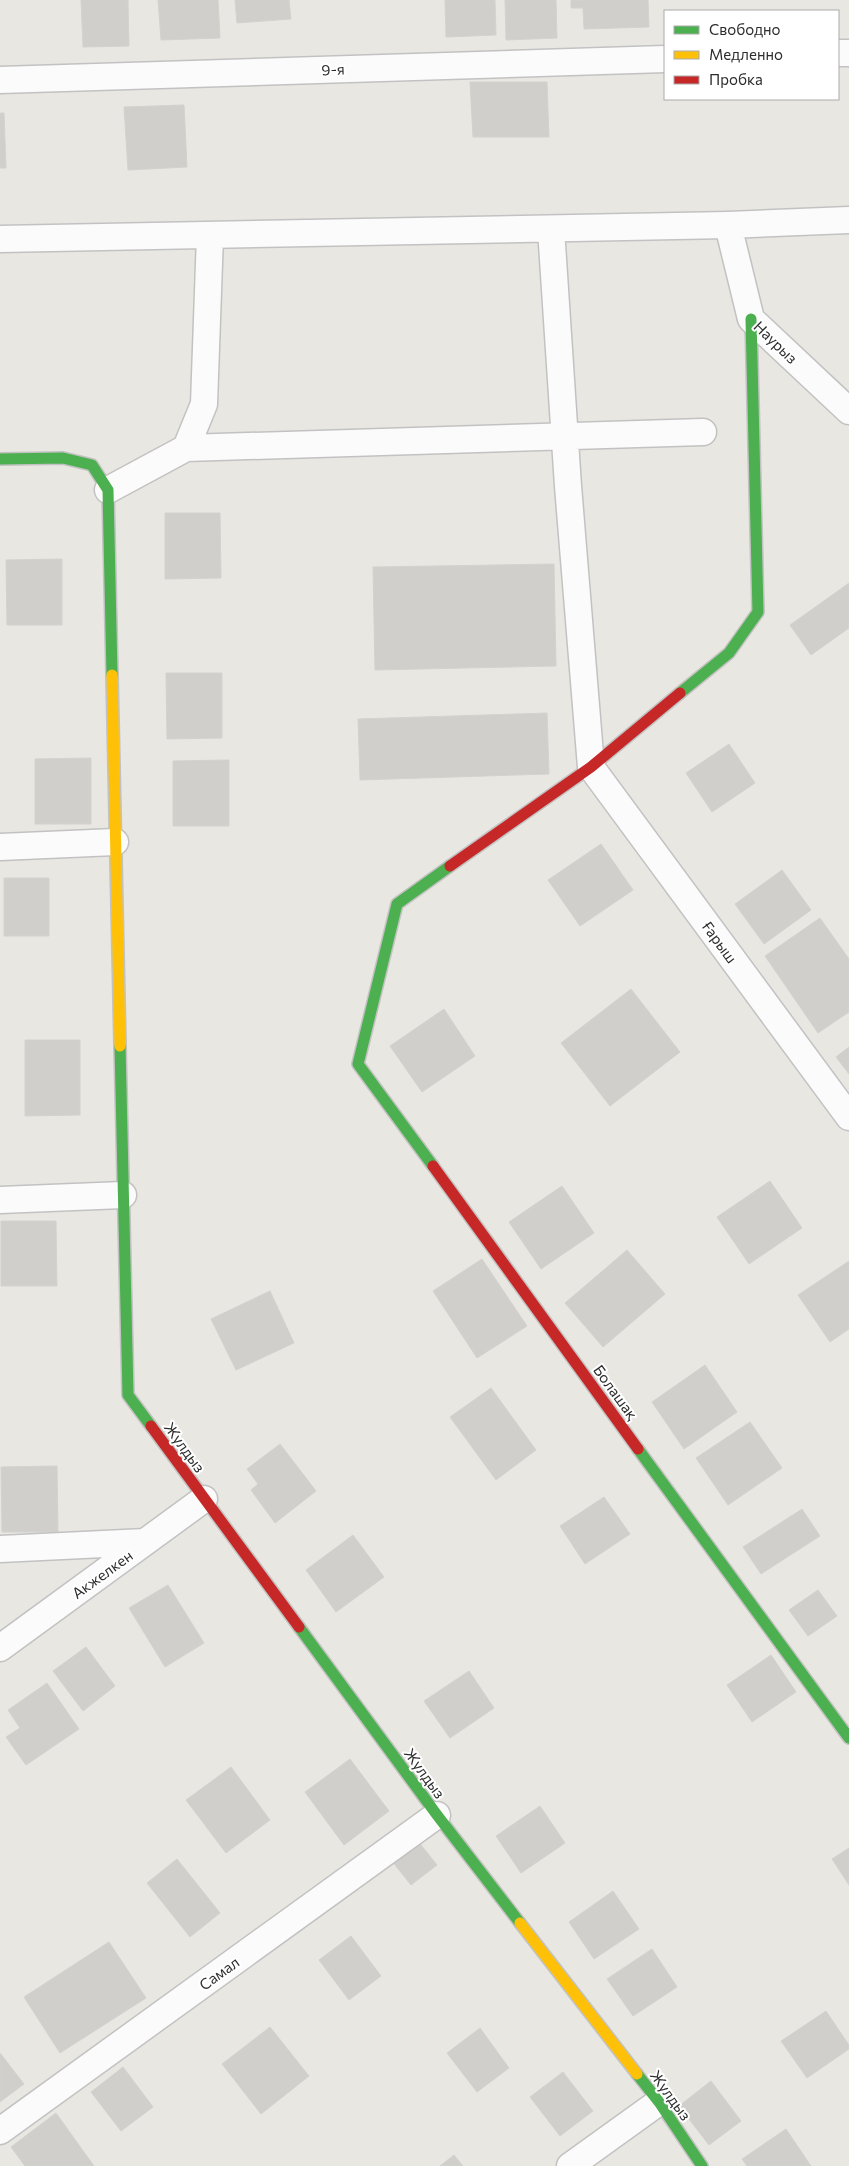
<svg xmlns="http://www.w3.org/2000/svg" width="849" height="2166" font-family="Commissioner,sans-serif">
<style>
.building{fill:#d0cfcb;stroke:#d4d2ce}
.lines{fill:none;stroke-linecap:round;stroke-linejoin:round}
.street-casing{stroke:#c3c2c2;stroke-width:29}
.fast-casing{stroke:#c3c2c2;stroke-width:14}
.slow-casing{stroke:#c3c2c2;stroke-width:14}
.jam-casing{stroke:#c3c2c2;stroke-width:14}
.street{stroke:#fcfbfb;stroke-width:26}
.fast{stroke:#4caf50;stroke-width:11}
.slow{stroke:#ffc107;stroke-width:11}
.jam{stroke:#c62828;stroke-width:11}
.labels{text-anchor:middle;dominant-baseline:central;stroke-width:4;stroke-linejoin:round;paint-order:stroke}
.street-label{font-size:15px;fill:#2c2c2c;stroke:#fff}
</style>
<rect width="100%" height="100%" fill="#e9e7e2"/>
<!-- building -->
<path class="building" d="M81,0H128L129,46L83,47Z
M158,0H218L220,38L161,40Z
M235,0H289L291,19L237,23Z
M445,0H495L496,35L446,37Z
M505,0H556L557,38L506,40Z
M571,0H648L649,27L584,29L583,8H571Z
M470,82H547L549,137H473Z
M184,105L187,167L128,170L124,107Z
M0,113H4L6,168H0Z
M165,513H220L221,578L165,579Z
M62,559V625H7L6,560Z
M554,564L556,666L375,670L373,567Z
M849,583V628L811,655L790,625Z
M166,673H222V738L167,739Z
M547,713L549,774L360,780L358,719Z
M729,744L755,783L712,812L686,773Z
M91,758V824H35V759Z
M229,760V826H173V761Z
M601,844L633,890L580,926L548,880Z
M782,870L811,910L764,944L735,904Z
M4,878H49V936H4Z
M820,918L849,959V1012L818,1033L765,956Z
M631,989L680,1052L610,1106L561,1043Z
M444,1009L475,1056L422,1092L390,1046Z
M25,1040H80V1115L25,1116Z
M849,1047V1074L836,1057Z
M770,1181L802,1228L749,1264L717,1217Z
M562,1186L594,1233L541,1269L509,1222Z
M1,1221H56L57,1286H1Z
M627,1250L665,1294L603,1347L565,1303Z
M482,1259L527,1326L477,1358L433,1291Z
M849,1261V1329L830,1342L798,1295Z
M270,1291L294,1343L236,1370L211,1319Z
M705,1365L737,1412L684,1449L652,1402Z
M491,1388L536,1450L496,1480L450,1417Z
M750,1422L782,1468L728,1505L696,1458Z
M280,1444L316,1491L275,1523L251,1490L258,1484L247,1469Z
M57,1466L58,1532H2L1,1467Z
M604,1497L630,1534L585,1564L560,1526Z
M802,1509L820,1536L761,1574L743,1547Z
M353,1535L384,1577L336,1612L306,1570Z
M168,1585L204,1643L165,1667L129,1608Z
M818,1590L837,1616L808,1636L789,1610Z
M86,1647L115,1686L83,1711L53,1671Z
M771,1655L796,1692L752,1722L727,1685Z
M469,1671L494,1708L450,1738L424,1701Z
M47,1683L79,1729L26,1765L6,1737L20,1728L8,1710Z
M350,1759L389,1811L344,1845L305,1792Z
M231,1767L270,1820L226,1853L186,1800Z
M540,1806L565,1843L521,1873L496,1836Z
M417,1840L437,1865L411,1885L391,1860Z
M849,1848V1885L832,1859Z
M177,1859L220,1913L190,1937L147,1883Z
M613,1891L639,1929L594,1959L569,1922Z
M351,1936L381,1976L349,2000L319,1960Z
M109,1942L146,1998L60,2053L24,1997Z
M652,1949L677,1987L633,2016L607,1979Z
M826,2011L849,2045V2049L807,2078L781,2041Z
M270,2027L309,2076L261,2114L222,2064Z
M480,2028L509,2068L477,2092L447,2053Z
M0,2053L24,2084L0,2102Z
M123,2067L153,2107L121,2131L91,2092Z
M563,2072L593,2111L560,2136L530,2097Z
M711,2081L741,2121L709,2145L679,2106Z
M56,2113L94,2166H25L11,2147Z
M786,2129L811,2166H747L742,2159Z
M454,2155L463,2166H440Z"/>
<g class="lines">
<defs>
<path id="street" d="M838,53H849
M0,80L665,59
M728,225L751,319L849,411
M551,229L568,486L591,767L849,1117
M0,239L728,225L849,220
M186,448L703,432
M108,490L186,448L204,404L210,235
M0,847L115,842
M0,1200L123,1195
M0,1549L145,1542
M0,1648L204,1499
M0,2131L437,1815
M570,2166L659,2102"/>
<path id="fast" d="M0,459L63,458L92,465L108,490L112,675
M680,693L729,653L758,612L751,319
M120,1046L128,1395L151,1426
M433,1166L358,1064L397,904L450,866
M638,1449L849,1738
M299,1627L437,1815L520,1923
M637,2074L659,2102L702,2166"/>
<path id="slow" d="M112,675L120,1046
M520,1923L637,2074"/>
<path id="jam" d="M450,866L591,767L680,693
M433,1166L638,1449
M151,1426L299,1627"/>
</defs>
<!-- street casing -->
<use href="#street" class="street-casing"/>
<!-- fast casing -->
<use href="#fast" class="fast-casing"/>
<!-- slow casing -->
<use href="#slow" class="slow-casing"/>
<!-- jam casing -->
<use href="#jam" class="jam-casing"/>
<!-- street -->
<use href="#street" class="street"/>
<!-- fast -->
<use href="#fast" class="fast"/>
<!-- slow -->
<use href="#slow" class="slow"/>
<!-- jam -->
<use href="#jam" class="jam"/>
</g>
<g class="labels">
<!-- street labels -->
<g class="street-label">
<text transform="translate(333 69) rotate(-2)">9-я</text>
<text transform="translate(776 342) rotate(44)">Наурыз</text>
<text transform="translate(720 942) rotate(54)">Ғарыш</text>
<text transform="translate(616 1392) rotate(54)">Болашақ</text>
<text transform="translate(185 1447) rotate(54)">Жулдыз</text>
<text transform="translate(102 1574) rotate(-36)">Акжелкен</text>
<text transform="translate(425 1773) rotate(54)">Жулдыз</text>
<text transform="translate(219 1973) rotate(-36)">Самал</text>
<text transform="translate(671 2095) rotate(54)">Жулдыз</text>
</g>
</g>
<!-- legend -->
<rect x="664" y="10" width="175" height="90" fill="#ffffff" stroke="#ababab"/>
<rect x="674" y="26" width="25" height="8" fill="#4caf50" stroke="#ababab"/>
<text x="709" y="35" font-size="15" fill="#2c2c2c">Свободно</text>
<rect x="674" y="51" width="25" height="8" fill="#ffc107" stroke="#ababab"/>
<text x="709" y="60" font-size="15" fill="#2c2c2c">Медленно</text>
<rect x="674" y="76" width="25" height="8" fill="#c62828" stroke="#ababab"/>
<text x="709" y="85" font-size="15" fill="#2c2c2c">Пробка</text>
</svg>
